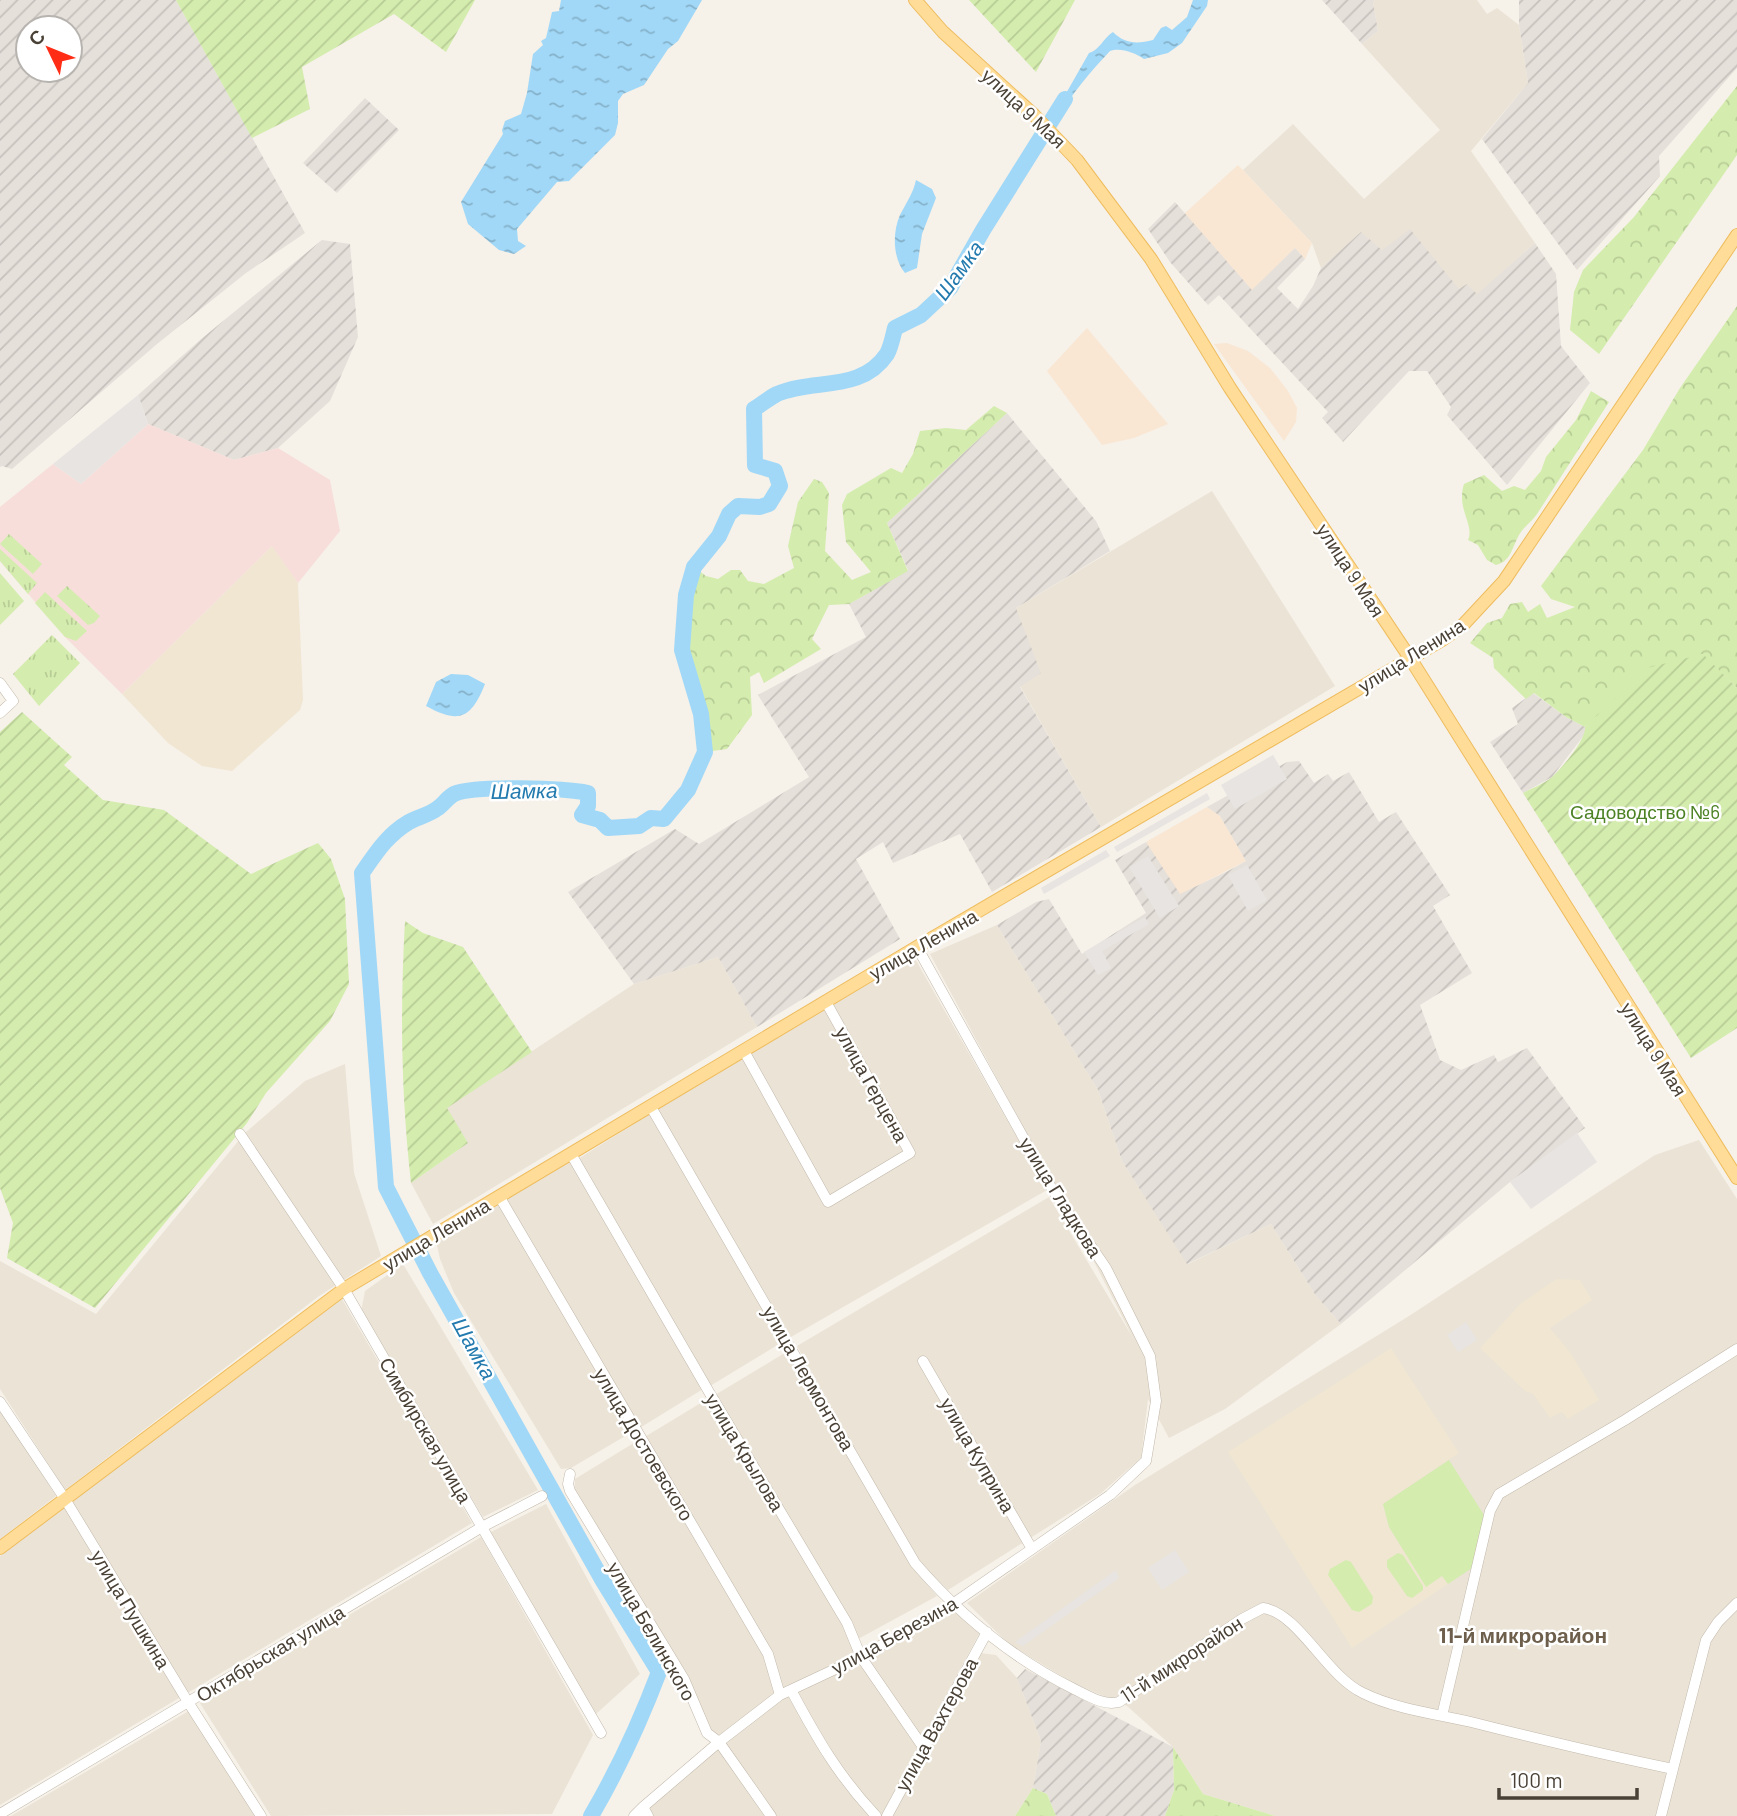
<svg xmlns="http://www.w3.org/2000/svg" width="1737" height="1816" font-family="Barlow,sans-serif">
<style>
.residential{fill:#eae3d6}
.commercial{fill:#f9e7d3}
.industrial{fill:url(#industrial-furrows);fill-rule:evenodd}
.education{fill:#f0e6d2}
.medical{fill:#f7dedb}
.grass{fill:url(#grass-tufts)}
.forest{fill:url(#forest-crowns)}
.garden{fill:url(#garden-furrows)}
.pitch{fill:#d4edae}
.parking{fill:#e7e4e1}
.water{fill:url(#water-ripples)}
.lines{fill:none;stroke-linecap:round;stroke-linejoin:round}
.river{stroke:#a1d8f7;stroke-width:16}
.minor-casing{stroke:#c2b8aa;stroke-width:11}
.major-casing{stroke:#eebc5e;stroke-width:14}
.minor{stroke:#fff;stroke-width:10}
.major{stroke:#ffdd98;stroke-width:12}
.labels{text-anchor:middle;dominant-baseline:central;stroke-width:5;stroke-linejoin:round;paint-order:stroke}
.street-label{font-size:19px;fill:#4a4136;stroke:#fff}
.park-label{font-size:19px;fill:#4c8224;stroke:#fff}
.water-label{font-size:21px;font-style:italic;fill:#237aae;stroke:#fff}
.neighbourhood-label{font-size:21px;font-weight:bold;fill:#6e5f4c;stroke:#fff}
</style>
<defs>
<pattern id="industrial-furrows" width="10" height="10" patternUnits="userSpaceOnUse" patternTransform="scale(1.75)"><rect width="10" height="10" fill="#e5e0da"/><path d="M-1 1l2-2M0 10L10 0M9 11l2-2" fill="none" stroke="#c6c1bc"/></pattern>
<pattern id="grass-tufts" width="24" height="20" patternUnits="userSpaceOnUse" patternTransform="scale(1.75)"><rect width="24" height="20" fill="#d4edae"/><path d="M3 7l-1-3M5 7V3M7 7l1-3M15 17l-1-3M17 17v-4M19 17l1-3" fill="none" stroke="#b8cc96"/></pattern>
<pattern id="forest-crowns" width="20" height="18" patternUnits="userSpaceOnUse" patternTransform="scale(1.75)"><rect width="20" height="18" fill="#d4edae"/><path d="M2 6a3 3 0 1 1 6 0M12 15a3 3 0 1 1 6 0" fill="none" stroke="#b8cc96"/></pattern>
<pattern id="garden-furrows" width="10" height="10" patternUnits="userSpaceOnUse" patternTransform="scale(1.75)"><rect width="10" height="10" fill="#d4edae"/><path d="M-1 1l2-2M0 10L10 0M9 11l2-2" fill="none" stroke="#b8cc96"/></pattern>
<pattern id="water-ripples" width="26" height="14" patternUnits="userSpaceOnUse" patternTransform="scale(1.75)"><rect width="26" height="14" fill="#a1d8f7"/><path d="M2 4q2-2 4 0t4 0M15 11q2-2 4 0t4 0" fill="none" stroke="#85b1c9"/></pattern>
</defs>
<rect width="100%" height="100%" fill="#f6f1e9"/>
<!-- residential -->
<path class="residential" d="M1375,0H1477L1487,14L1497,8L1519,25L1528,83L1471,151L1535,243L1477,295L1459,290L1382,250L1361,233L1321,268L1312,243L1243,170L1293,124L1364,199L1440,130L1362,44L1378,31L1373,2Z
M1212,491L1335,686L1101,827L1020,686L1016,608Z
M997,925L1098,1090L1122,1161L1188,1264L1271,1224L1316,1296L1341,1324L1225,1409L1169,1438L1148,1399L1141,1458L1100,1494L948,1590L930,1573L914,1553L797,1346L1049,1197L1133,1338L1062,1199L930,954Z
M718,957L757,1027L433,1224L411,1183L468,1143L446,1108L634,984Z
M914,957L1047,1190L791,1337L657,1110Z
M345,1064L354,1173L381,1256L319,1296L65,1490L0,1389V1261L96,1314L245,1133L305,1081Z
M650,1114L784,1341L710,1386L578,1159Z
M1699,1140L1737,1199V1816H1275L1203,1794L1173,1747L1127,1706L1073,1683L1010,1645L967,1603L1135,1485L1409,1316L1655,1155Z
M570,1162L703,1389L638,1429L506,1200Z
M499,1205L632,1432L571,1468L561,1469L454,1293L440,1259L436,1241Z
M403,1264L538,1490L483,1517L361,1312L365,1291Z
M342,1299L472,1523L0,1805V1556Z
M788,1351L911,1566L937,1596L858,1639L715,1395Z
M709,1398L845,1621L860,1656L780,1694L770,1655L643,1438Z
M0,1409L56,1496L0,1539Z
M637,1441L766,1653L778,1695L720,1738L709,1731L686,1678L575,1490V1479Z
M546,1504L640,1674L596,1714L491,1532Z
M481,1537L593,1735L552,1814L271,1816L200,1703Z
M954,1608L980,1632L881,1816H637L649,1802L786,1695Z
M980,1653L996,1655L1017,1678L1041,1741L1033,1788L1015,1816H891Z
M192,1709L259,1816H11Z"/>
<!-- commercial -->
<path class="commercial" d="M1238,165L1312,243L1305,259L1295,248L1253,291L1184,214Z
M1087,328L1129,378L1168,424L1134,438L1102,445L1047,371Z
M1227,343L1248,351L1270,368L1288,391L1297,408L1296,422L1284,441L1214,344Z
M1207,807L1220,816L1246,861L1179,895L1146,842Z"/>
<!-- industrial -->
<path class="industrial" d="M0,0H176L305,233L246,273L157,344L12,469L2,466L0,467ZM28,28H70V70H28Z
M1322,0H1375L1373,2L1378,31L1362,44Z
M1519,0H1737V68L1659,156L1660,176L1577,270L1482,139L1528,83L1519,25Z
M365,98L399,130L337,193L303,163Z
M1175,202L1252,290L1295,248L1305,259L1277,288L1298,309L1313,286L1321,268L1361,232L1382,250L1410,229L1459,289L1467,284L1477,294L1535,243L1556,274L1561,346L1590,383L1507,485L1447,415L1451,407L1427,371H1409L1343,442L1322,418L1328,412L1219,295L1208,305L1170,262L1148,229Z
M322,240L350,244L358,337L330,401L278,448L234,460L148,424L138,395L200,340Z
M1007,413L1096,521L1110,551L1016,608L1041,673L1020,687L1101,827L992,892L960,834L893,863L883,842L856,859L900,939L757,1027L718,957L634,984L568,892L675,829L699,844L809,777L758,695L866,637L849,604L908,570L887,523Z
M1533,693L1566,717L1585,727V734L1552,777L1523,793L1490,742L1518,724L1512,708Z
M1299,761L1314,783L1328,774L1333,781L1349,772L1379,822L1396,812L1450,895L1433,906L1472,973L1420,1005L1440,1060L1461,1070L1494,1055L1498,1062L1527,1048L1585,1128L1510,1182L1341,1324L1316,1296L1271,1224L1187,1264L1122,1161L1098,1090L997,925L1036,902L1049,899L1082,954L1146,913L1115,860L1146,842L1180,894L1228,871L1246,861L1220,816L1207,807L1287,762Z
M1025,1669L1173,1747L1174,1790L1165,1816H1056L1047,1794L1033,1788L1041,1741L1017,1678Z"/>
<!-- education -->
<path class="education" d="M273,545L298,583L303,700L300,710L232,771L202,766L168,743L122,694Z
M1556,1279L1580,1280L1592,1300L1550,1328L1570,1352L1599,1400L1568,1419L1562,1412L1550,1418L1533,1394L1525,1391L1480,1348L1520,1304Z
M1391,1348L1459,1453L1383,1504L1389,1527L1426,1586L1442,1576L1448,1584L1352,1648L1228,1452Z"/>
<!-- medical -->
<path class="medical" d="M148,424L234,460L278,448L330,480L340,531L298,583L272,546L122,694L65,637L0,561V507L53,464L81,484Z"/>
<!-- grass -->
<path class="grass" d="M9,534L42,564L33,574L0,544Z
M0,549L37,583L28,594L0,561Z
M0,573L24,601L0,625Z
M67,586L100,616L94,623L88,625L57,596Z
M45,592L87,631L76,641L65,637L35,603Z
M52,635L80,663L39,706L13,674Z"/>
<!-- forest -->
<path class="forest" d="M1737,86V155L1599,354L1570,330L1574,292L1583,270L1634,217Z
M1737,306V688L1702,654L1610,705L1585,727L1566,717L1534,693L1526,699L1494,668L1493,658L1470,643L1487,623L1502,618L1510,604L1522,602L1528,612L1540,604L1547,618L1575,607L1551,599L1541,586L1643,450L1680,388Z
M1591,391L1609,402L1537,514C1532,521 1526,525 1521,532C1512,544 1513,561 1496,565L1487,560L1478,545L1468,540C1475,525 1456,509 1464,484L1484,475L1502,491L1514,486L1525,490L1541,471L1546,457L1576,420Z
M994,406L1007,413L887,523L908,571L849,604L829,605L812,639L821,649L764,683L759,672L750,677L752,715L727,749L705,752L701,714L682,650L686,595L694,567L706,576L718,579L731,570H740L748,581L764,584L794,568L788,546L798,502L814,479L822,482L829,493L825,551L852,580L871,572L846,542L842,505L847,494L891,468L902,473L913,454L920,431L946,428L966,430Z
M1173,1747L1203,1794L1275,1816H1165L1174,1790Z
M1033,1788L1047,1794L1056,1816H1015Z"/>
<!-- garden -->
<path class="garden" d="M176,0H475L446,52L394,14L302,67L310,109L252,138Z
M969,0H1075L1036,72Z
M1703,654L1737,688V1028L1691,1058L1523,793C1532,788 1544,784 1552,777C1562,768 1586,740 1585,727L1647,668Z
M22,712L72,757L64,765L103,800L164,810L251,874L318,843L331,859L345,899L349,984L330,1021L266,1093L247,1123L95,1308L7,1258L13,1223L0,1188V732Z
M405,921L423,933L463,947L532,1052L447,1108L468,1143L411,1183C401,1092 400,1012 405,921Z"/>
<!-- pitch -->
<path class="pitch" d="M1449,1460L1484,1515L1472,1568L1448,1584L1442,1576L1426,1587L1389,1527L1383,1504Z
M1398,1553L1403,1555L1423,1586V1590L1412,1598L1407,1596L1387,1567V1560Z
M1346,1560L1351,1562L1373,1597L1372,1604L1359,1612L1352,1610L1328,1575L1330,1569Z"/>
<!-- parking -->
<path class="parking" d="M138,395L148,424L81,484L53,464Z
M1273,755L1287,779L1235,809L1221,785Z
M1207,793L1210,799L1117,852L1114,847Z
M1106,850L1110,856L1044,894L1041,888Z
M1148,856L1179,906L1160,918L1129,867Z
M1247,865L1267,900L1248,911L1228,875Z
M1145,917L1149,924L1102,951L1111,968L1098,975L1084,952Z
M1577,1133L1597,1162L1531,1209L1510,1182Z
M1466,1322L1477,1340L1458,1352L1447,1335Z
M1175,1550L1189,1572L1162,1590L1148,1568Z
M1116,1570L1119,1578L1023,1646L1015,1642Z"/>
<!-- water -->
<path class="water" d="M561,0H702L678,41L668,49L644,85L623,94L618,101V123L615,135L569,181L557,182L517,229L518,241L526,246L514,254L499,250L468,224L461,202L503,134L502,130L505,121L521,114L527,93L533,54L543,45L541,41L546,38L552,12L559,11Z
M1193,0H1208L1207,6L1182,43L1168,53L1144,59C1136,53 1120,47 1110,51C1090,72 1073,93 1057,118L1052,112L1060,104L1089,53C1100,50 1103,38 1113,32C1125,44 1137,44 1153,40L1161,28L1166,26L1172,30L1187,17Z
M916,180L932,189L936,198L922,234L917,268L905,273C893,259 892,233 900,215C906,203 913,194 916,180Z
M451,674L468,675L485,684C471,719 459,724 426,706L436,682Z"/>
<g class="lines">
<!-- river -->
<path class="river" d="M591,1816C618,1770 640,1722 659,1672L603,1581L430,1273L386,1187L362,873C376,853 387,835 409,822C418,817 429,815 438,808C444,804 448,797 454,794C473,785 565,788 588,793V806L582,815L600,820L608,828L639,826L651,818L664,819L688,790L705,752L701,714L682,650L686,595L694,567L719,536L729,514L738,506L760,507L769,504L780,486L775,471L755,465L754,409C761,405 769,398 777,394C814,378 861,393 887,354C891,347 893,336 895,328L921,315L950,288L983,230L1065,99"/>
<defs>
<path id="minor" d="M0,683L13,701L0,713
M744,1051L828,1202L910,1153L826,1002
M651,1107L915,1563C959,1614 1014,1659 1074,1689C1089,1696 1103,1706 1119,1702L1242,1619L1263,1608C1299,1613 1326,1676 1363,1693C1395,1709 1436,1714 1471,1722C1538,1739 1605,1755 1673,1769L1706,1640L1718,1622L1737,1603
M240,1134L344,1289L601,1733
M571,1154L709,1392L847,1623L861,1657L923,1747
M499,1196L768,1654L780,1695
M923,1361L1032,1549
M0,1402L65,1499L188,1702L261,1816
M570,1474L568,1484L570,1491L684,1679L707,1733L719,1742L771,1816
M791,1690C818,1740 837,1774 876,1816
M1442,1716L1490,1511L1499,1494L1625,1420L1737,1349
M643,1807L719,1742L780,1695L861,1657L954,1603L1110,1495L1146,1461L1156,1401L1150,1356L1106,1268L1052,1189L917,947
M0,1814L482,1527L542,1496
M634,1816L643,1807L648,1816
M887,1816L987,1632
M1661,1816L1673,1769"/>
<path id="major" d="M915,0L943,32L1034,115L1077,160L1151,259L1230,388L1410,658L1737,1178
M0,1548L344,1289L917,947L1442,640L1463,625L1504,581L1737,235"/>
</defs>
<!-- minor casing -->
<use href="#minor" class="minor-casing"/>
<!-- major casing -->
<use href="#major" class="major-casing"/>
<!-- minor -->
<use href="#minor" class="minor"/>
<!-- major -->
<use href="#major" class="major"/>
</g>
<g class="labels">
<!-- street labels -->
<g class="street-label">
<text transform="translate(1024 108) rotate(43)">улица 9 Мая</text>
<text transform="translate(1351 570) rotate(57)">улица 9 Мая</text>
<text transform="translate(1411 655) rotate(-32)">улица Ленина</text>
<text transform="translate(923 944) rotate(-30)">улица Ленина</text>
<text transform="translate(1654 1049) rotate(58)">улица 9 Мая</text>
<text transform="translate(872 1084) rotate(61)">улица Герцена</text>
<text transform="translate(1061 1197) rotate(58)">улица Гладкова</text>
<text transform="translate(436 1234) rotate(-31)">улица Ленина</text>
<text transform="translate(809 1378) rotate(60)">улица Лермонтова</text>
<text transform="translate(426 1430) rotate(60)">Симбирская улица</text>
<text transform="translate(644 1444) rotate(59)">улица Достоевского</text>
<text transform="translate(745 1452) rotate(59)">улица Крылова</text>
<text transform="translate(978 1455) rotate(60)">улица Куприна</text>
<text transform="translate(131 1609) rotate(59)">улица Пушкина</text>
<text transform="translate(652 1631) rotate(60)">улица Белинского</text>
<text transform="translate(894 1635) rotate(-29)">улица Березина</text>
<text transform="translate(270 1653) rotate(-31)">Октябрьская улица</text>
<text transform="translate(1181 1659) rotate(-33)">11-й микрорайон</text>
<text transform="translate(936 1724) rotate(-61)">улица Вахтерова</text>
</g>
<!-- park labels -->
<g class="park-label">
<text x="1645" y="811">Садоводство №6</text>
</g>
<!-- water labels -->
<g class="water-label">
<text transform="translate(958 270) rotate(-54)">Шамка</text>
<text transform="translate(524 790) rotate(-1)">Шамка</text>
<text transform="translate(475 1348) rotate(61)">Шамка</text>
</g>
<!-- neighbourhood labels -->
<g class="neighbourhood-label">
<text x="1523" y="1634">11-й микрорайон</text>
</g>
</g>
<!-- north arrow -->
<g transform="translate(49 49) rotate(313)"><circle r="33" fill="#ffffff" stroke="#b7b3af" stroke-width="2"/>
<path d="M0-5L12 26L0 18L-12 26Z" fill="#ff2d16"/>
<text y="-10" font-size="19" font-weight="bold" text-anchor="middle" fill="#4a4136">С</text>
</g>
<!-- scale -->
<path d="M1499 1788v10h138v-10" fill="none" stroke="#4a4136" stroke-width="3.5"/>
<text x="1510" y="1788" font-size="21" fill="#4a4136" stroke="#ffffff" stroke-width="5" paint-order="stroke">100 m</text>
</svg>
